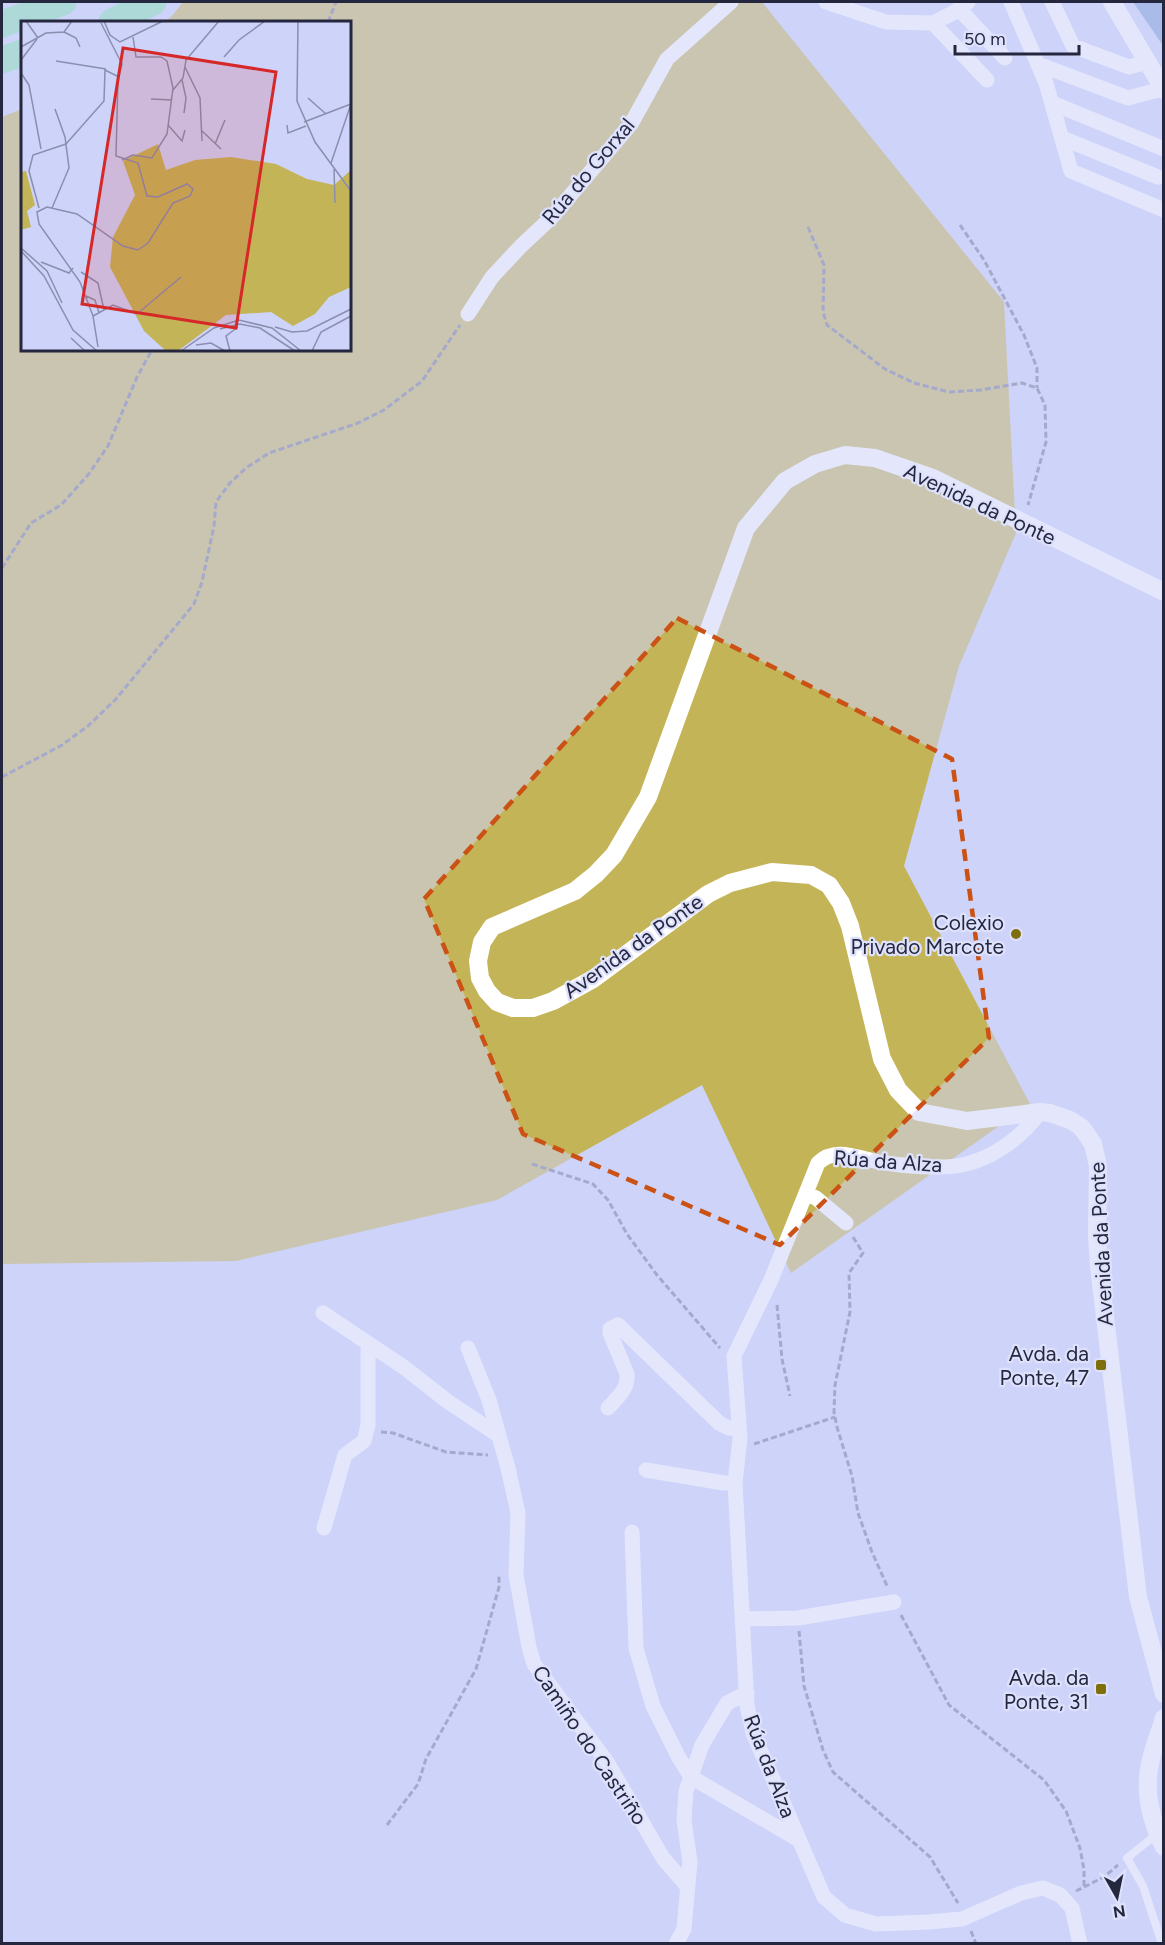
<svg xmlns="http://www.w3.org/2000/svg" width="1165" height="1945" font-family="Figtree,sans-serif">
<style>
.green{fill:#c4b458}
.building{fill:#7c9dd3}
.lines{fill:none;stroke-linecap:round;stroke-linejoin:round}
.path{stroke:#737695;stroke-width:3;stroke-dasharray:6 3;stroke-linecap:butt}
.service{stroke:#fff;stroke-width:8}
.minor{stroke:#fff;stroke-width:15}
.tertiary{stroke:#fff;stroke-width:18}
.motorway{stroke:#85e3b1;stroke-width:27}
.marked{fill:none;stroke:#cb5214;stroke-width:4.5;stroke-dasharray:12 8;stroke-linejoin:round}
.poi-dot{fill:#7e6f0c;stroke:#dee1fb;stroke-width:2}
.labels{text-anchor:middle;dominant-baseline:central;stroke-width:4.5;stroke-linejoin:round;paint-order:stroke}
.street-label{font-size:21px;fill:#25273f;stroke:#dee1fb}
.poi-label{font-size:21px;fill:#25273f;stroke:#dee1fb;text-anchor:end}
.inset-road{fill:none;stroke:#8a8eaf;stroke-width:1.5}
.view{fill:#d62828;fill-opacity:0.15;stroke:#d62828;stroke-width:3}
.inset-edge{fill:none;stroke:#25273f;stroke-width:3}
</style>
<rect width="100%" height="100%" fill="#ced3f9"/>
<!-- green -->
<path class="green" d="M183,2H762L1004,302L1016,533L959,666L904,866L1030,1104L791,1273L702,1085L497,1200L236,1261L2,1264V117L22,109V350H350V22H165L172,16Z"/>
<!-- building -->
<path class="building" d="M1133,2H1164V47Z"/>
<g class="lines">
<!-- path -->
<path class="path" d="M328,22L336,2
M960,225L984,260L1024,335L1037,368V388
M808,227L824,265L823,312L827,325L885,369L914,383L949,392L981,390L1022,383L1037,388L1045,405L1046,442L1028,505
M2,568L31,523L61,505L88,475L108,446L137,377L152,350
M2,777L62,745L88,726L116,699L194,604L202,582L214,526L216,502L230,483L246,468L269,453L358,423L384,410L422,381L460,325
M532,1164L593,1184L608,1200L627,1234L657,1275L720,1348
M853,1237L863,1253L849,1273L850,1312L835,1385L834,1412L837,1427L852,1476L858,1513L872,1552L888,1588
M777,1305L782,1359L790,1396
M381,1432L393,1433L446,1452L488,1455
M754,1444L835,1417
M901,1615L949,1705L1044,1780L1066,1811L1080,1848L1084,1870V1887
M799,1631L804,1686L823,1750L833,1772L930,1857L958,1903
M387,1825L418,1784L426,1759L476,1669L499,1587V1576
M1076,1891L1104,1877L1118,1865
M971,1931L976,1944"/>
<!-- service -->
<path class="service" d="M1157,1834L1127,1858L1143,1886L1162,1944"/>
<!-- minor -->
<path class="minor" d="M826,2L886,22L933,23L955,12L968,2
M1011,2L1046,83L1071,171L1164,210
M1052,2L1073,46L1129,67L1147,62
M959,9L1005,58
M933,23L987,80
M1038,64L1128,98L1162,89
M1052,103L1164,149
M1062,138L1158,177
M468,314L492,277L521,246L552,217L631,124L667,59L731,2
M1040,1112C1023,1136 995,1157 966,1164C943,1170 903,1166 879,1162C858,1158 835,1146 818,1163L771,1280L734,1356L740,1438L735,1483L747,1705L753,1733L824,1897L845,1915L876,1924L929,1922L962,1919L1021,1893L1043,1888L1060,1895L1072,1908L1080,1944
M806,1194L816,1198L846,1223
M323,1313L405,1368L447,1401L498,1435
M468,1348L489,1400L508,1468L518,1513L516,1575L529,1647L534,1664L607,1762L663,1858L688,1887
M608,1408C617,1398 629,1388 627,1374L610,1333V1329L618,1325L719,1423L729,1428L739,1429
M646,1470L724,1483H735
M324,1528L345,1455L364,1441L368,1425V1343
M632,1532L636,1648L653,1706L678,1756L691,1777L799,1840
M742,1619L798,1618L894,1602
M676,1944L684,1929L690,1862L684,1820L686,1791L702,1745L727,1703L747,1693"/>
<!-- tertiary -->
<path class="tertiary" d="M1112,2L1164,90
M1164,592L933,478L875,458L845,455L815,464L785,481L746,528L648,797L614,855L596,874L575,891L492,927L482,942L478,961L480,978L487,991L497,1002L513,1008H533L553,1001L593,979L708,894L730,883L772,872L811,875L829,885L841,903L850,926L882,1059L898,1090L919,1112L967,1121L1040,1112L1050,1113L1070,1120L1081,1127L1087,1135L1093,1144L1098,1166L1097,1236L1099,1266L1138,1597L1164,1694
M1164,1718C1160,1732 1154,1746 1151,1759C1143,1790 1150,1819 1164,1847"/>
<!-- motorway -->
<path class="motorway" d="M112,22L153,2
M2,24L63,2
M2,60L22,53"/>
</g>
<!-- marked area -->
<path d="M0 0H1165V1945H0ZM677,618L952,759L989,1038L780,1245L523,1134L424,899Z" fill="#ced3f9" fill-opacity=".55" fill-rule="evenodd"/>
<path class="marked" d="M677,618L952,759L989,1038L780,1245L523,1134L424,899Z"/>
<!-- markers -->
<g class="poi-dot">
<circle cx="1016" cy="934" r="6"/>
<rect x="1095" y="1359" width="12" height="12" rx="3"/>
<rect x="1095" y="1683" width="12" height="12" rx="3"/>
</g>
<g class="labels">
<!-- street labels -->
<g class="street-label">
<text transform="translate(588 171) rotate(-50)">Rúa do Gorxal</text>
<text transform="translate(980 504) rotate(25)">Avenida da Ponte</text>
<text transform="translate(633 946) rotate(-35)">Avenida da Ponte</text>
<text transform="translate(888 1161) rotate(4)">Rúa da Alza</text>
<text transform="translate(1101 1244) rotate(-93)">Avenida da Ponte</text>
<text transform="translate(590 1745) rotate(56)">Camiño do Castriño</text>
<text transform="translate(770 1766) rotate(69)">Rúa da Alza</text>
</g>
<!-- poi labels -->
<g class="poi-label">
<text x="1004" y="922">Colexio<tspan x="1004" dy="24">Privado Marcote</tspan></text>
<text x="1089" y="1353">Avda. da<tspan x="1089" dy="24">Ponte, 47</tspan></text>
<text x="1089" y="1677">Avda. da<tspan x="1089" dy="24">Ponte, 31</tspan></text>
</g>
</g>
<!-- overview -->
<g transform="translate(21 21)">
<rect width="330" height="330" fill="#ced3f9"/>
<path d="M137,123L145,149L174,139L210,136L255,143L286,158L313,164L330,149V266L308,276L294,293L272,305L250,291L205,294L157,330H145L123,310L89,246L92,216L114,174L102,140ZM5,150L14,184L6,190L10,206L0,209V151Z" fill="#c4b458"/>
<path class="inset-road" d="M5,0L17,17M83,0L89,14L99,21L142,0M277,0L276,80L294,121L330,170M43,11L55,17L59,26M0,26L25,12L43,11L51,0M203,36L218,19L244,0M0,39L16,18M35,40L85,48M164,46L179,77L181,120M0,52L8,64L20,128M161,59L165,77L163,92M152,69L162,57L165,39L198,0M287,77L305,93M130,78L151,79M283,101L330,83M147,104L161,120L164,109M266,104L267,112L285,105M180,109L200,128M45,123L83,80L84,49L98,56M194,123L204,99M101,139L112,134L131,137L146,113L152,67L146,40L140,36H115L112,16M310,142L330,83M313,148L314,182M18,187L8,150L12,134L45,123M31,187L48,147L44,116L34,88M0,227L26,250L41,282M0,230L23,255L52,309L76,330M20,241L48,252L52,247M60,251L77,262L83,289M65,275L74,279L78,292M72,295L92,284L116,293L160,256M254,306L271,311L286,310L330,288M199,308L219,303L239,307L274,330M50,317L64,330M175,324L190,322L204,330M77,326L72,295L59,261L18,203L16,191L26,186L56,193L102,225L117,229L127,222L152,182L169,175L172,168L166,163L137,176L126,175L117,142L95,135L97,58L101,43L80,2M160,330L193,307L218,299L251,307L280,330M209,330L205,315L217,306M291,330L300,311L330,295"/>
<path class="view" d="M102,27L255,51L215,307L61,283Z"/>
<rect width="330" height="330" class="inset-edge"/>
</g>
<!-- border -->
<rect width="1165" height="1945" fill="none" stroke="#25273f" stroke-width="6"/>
<!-- north arrow -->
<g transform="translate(1117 1897) rotate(171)" stroke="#dee1fb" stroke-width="4.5" paint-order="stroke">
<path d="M0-4.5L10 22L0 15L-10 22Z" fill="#25273f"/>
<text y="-9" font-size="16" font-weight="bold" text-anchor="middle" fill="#25273f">N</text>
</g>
<!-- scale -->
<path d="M955 45v9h124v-9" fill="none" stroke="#25273f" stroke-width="3"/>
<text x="964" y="45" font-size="18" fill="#25273f" stroke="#dee1fb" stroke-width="4.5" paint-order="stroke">50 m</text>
</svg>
